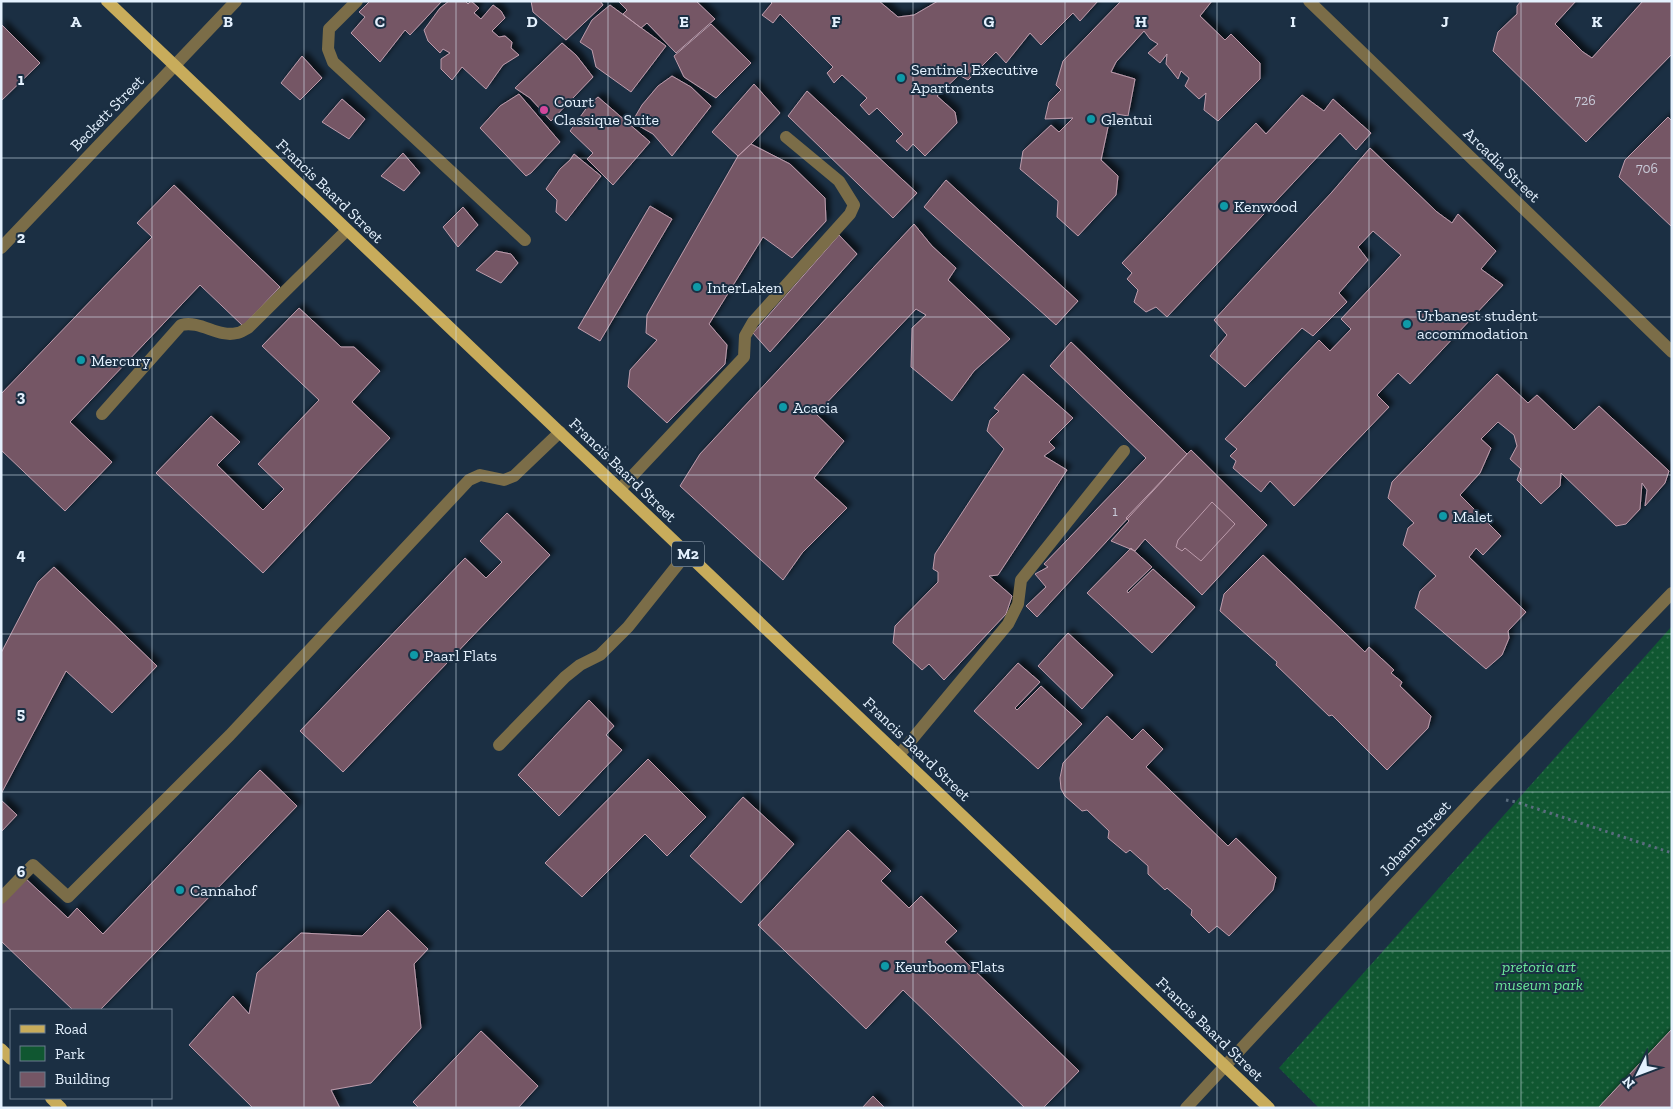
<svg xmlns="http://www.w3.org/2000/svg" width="1673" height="1109" font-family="'Zilla Slab',serif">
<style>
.green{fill:url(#green-dots)}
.building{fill:#745665;stroke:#bd9cac;filter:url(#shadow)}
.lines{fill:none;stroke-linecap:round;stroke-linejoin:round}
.path{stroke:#5a6c7e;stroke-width:3;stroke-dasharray:2.5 4;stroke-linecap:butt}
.service{stroke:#7b6d48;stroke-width:12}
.minor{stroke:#7b6d48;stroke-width:12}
.primary{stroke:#c8ac5b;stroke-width:12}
.grid{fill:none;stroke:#e4f1fe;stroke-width:1;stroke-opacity:0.55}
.culture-dot{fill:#0f9aa8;stroke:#1b2f43;stroke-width:2}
.hotel-dot{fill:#d1479c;stroke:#1b2f43;stroke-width:2}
.labels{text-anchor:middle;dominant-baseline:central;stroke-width:4;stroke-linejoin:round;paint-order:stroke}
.number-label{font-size:14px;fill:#c8cad8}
.shield{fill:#1b2f43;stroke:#a8b7c6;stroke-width:1}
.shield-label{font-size:15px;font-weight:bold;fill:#e4f1fe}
.poi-label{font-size:16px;fill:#e4f1fe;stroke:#1b2f43;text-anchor:start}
.street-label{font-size:16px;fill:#e4f1fe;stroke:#1b2f43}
.park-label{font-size:16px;font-style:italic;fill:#6ce89b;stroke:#1b2f43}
.grid-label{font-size:16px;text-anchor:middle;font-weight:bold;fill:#e4f1fe;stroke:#1b2f43;stroke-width:4;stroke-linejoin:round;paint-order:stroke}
</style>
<defs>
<pattern id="green-dots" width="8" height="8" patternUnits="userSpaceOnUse" patternTransform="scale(1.25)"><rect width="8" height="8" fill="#105731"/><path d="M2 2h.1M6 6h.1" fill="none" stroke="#337050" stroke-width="1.8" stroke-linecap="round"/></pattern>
<filter id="shadow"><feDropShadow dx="4.5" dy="-4.5" stdDeviation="2.5" flood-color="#0009"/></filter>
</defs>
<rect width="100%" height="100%" fill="#1b2f43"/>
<!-- green -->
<path class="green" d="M1672,626V1108H1319L1279,1068Z"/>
<!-- building -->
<path class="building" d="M370,1H442L410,35L405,30L380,62L351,33L365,17L359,12Z
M449,1H465L468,4L471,1L479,8L474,13L481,19L493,5L501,11L505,18L492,31L499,37L505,36L512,42L511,48L519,55L503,65L486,89L462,67L452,80L441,69V59L450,53L443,49L440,53L428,41L424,30L440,8Z
M531,1H600L603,5L566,40L533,12Z
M618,1H696L715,19L676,53L647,23L641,28L623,14L627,10Z
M770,1H879L898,17L914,15L938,1H1098L1080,21L1073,13L1041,45L1030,33L1006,63L996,52L968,80L959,75L937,96L955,112L957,123L925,156L913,144L907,151L896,141L903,134L877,108L869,115L860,105L867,98L842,75L834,83L827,73L833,67L780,14L773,23L762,15L772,3Z
M1121,1H1212L1200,16L1225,40L1231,34L1260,63V79L1218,121L1204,110L1206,93L1199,99L1185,86L1189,78L1181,71L1178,79L1166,64L1167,54L1160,63L1148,53L1158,44L1150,39L1144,31L1116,62L1111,72L1135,79L1128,116L1111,113L1101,160L1118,176L1116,195L1078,236L1057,217L1058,201L1020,169L1023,151L1051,125L1059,132L1073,118L1045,119L1049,102L1061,90L1056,85L1063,61Z
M1521,1H1576L1555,24L1583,52L1592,58L1643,1H1672V54L1586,142L1493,51L1498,32L1517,14V6Z
M610,5L666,46L631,92L596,67L592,50L580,42L592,20Z
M1,24L40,63L1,101Z
M711,24L751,63L716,98L684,77L674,56Z
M562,43L576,55L593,77L551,121L530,98L515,88Z
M302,56L322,78L300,100L281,83Z
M672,76L691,87L711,106L672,156L653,134L632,122L642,105L658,86Z
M754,84L780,113L751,144L738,156L712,132Z
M807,91L917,193L893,218L788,116Z
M519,94L560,142L531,173L526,176L480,128L500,106Z
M1302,95L1324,111L1333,99L1371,133L1356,150L1340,133L1167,317L1156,307L1146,312L1134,302L1138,290L1127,279L1132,273L1122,263L1256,123L1266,134Z
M598,97L650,142L613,185L587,159L593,153L570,131L588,106Z
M342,99L365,119L349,139L322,122Z
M1668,117L1672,121V227L1619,177L1625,160Z
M751,144L790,164L825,198L826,221L792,258L763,237L709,324L727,345L725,364L667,423L628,387L630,370L657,340L646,333L647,315L738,156Z
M1370,148L1437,212L1452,223L1458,214L1496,251L1481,269L1503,285L1410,384L1398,373L1377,395L1389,407L1294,506L1270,481L1261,492L1233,468L1236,461L1230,456L1237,449L1225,439L1319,340L1330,351L1351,329L1341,319L1401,255L1373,231L1358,247L1368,260L1339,293L1347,302L1313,336L1302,328L1245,387L1210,356L1227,335L1214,320L1332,192Z
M403,153L420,173L404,191L381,176Z
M574,154L601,176L566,221L556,212L557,200L546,189L560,169L570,160Z
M946,180L1078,301L1056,325L924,207Z
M174,185L280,287L243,326L200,285L70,422L112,462L65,511L1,450V394L152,237L137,223Z
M650,206L672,219L600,341L578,328Z
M463,207L478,225L458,247L443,227Z
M914,224L932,246L956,268L948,280L1010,339L974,371L952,401L911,367L912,328L926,315L916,309L816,414L844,441L814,478L847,508L802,553L783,580L680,486L700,454Z
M839,235L857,254L770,352L753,333Z
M496,251L511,254L518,263L501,283L476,270Z
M299,308L341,347H354L380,371L352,402L390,438L263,573L156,473L211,416L240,442L217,465L263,510L284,489L258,464L319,400L262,346Z
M1071,342L1187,454L1037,617L1026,606L1046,587L1035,574L1048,567L1044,564L1146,458L1050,366Z
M1023,374L1073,418L1049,442L1055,448L1044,456L1067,470L998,575L989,576L1012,596L1006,614L944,680L929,664L922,670L893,643L895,626L938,582V572L933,569L935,554L1004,449L987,431L990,420L999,411L994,408Z
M1497,374L1528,403L1537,395L1574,430L1599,406L1669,471L1665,483L1645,506L1647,490L1642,483L1640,509L1626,524L1616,526L1561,473L1560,486L1541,504L1517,480L1521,469L1510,459L1517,446L1514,435L1498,422L1481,439L1491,448L1480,473L1460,495L1501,536L1483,555L1476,548L1469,557L1526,612L1508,631L1509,638L1502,655L1486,669L1415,608L1420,591L1436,576L1403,545L1408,528L1414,523L1388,498L1392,482Z
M1191,450L1267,525L1202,595L1145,539L1135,551L1111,541L1129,521L1126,518Z
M1212,502L1235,524L1201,561L1185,548L1182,551L1176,547L1178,540Z
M507,513L550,555L343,772L300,731L465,558L486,578L502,562L480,541Z
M1131,548L1152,567L1127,591L1128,593L1153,569L1195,607L1152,653L1087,593Z
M1263,555L1365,652L1369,647L1394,670L1391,673L1402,682L1400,686L1431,716L1428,728L1387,770L1332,715L1329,716L1276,665L1277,662L1220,611L1224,594Z
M54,567L157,666L112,713L66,671L1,794V653L38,582Z
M1068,633L1113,675L1082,709L1038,666Z
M1018,663L1040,682L1015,708L1017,710L1041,686L1082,724L1038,769L974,711Z
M589,700L614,726L606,735L622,750L559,816L518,775Z
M1107,716L1132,740L1143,729L1163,749L1146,767L1228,846L1236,838L1276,877L1273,890L1229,936L1217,926L1209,933L1191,915L1192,910L1167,888L1165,890L1148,874V866L1130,850L1126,853L1108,838L1109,831L1087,810L1082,811L1065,796L1061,789L1060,778L1063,763Z
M648,759L706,817L667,856L645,834L582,897L545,863Z
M260,770L297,806L100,1010H73L1,941V903L25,878L68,918L77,908L103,934Z
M743,797L794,844L741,903L690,856Z
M1,800L17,815L1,832Z
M848,830L891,871L881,881L909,908L921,896L957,931L945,942L1079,1071L1043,1108H1025L903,990L866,1029L758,925Z
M388,910L428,949L414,964L421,1028L371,1083L331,1090L340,1108H253L189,1045L233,996L249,1014L257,973L301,933L362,936Z
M1672,1029V1108H1598Z
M481,1031L538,1086L518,1108H419L413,1102Z
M873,1096L885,1108H862Z"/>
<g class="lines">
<!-- path -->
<path class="path" d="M1506,800L1516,802L1672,853"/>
<!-- service -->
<path class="service" d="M357,1L329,29L328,49L333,62L525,240
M102,414L181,325C201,320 218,338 237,333C240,333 244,330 248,328L347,230
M620,489L744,357L745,336L753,322L850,214L854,205L839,181L786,137
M499,745L565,677L580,665L600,655L628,627L687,553
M899,755L1008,624L1018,604L1021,580L1124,451
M1,898L33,865L68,897L230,735L469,480L480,475L504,480L514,476L560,432"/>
<!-- minor -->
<path class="minor" d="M1309,1L1672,352
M1,248L236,1
M1186,1108L1477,795L1672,593"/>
<!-- primary -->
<path class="primary" d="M107,1L1269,1108
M1,1049L11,1059
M51,1098L61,1108"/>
</g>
<!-- grid -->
<path class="grid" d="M152,1V1010M304,1V1108M456,1V1108M608,1V1108M760,1V1108M913,1V1108M1065,1V1108M1217,1V1108M1369,1V1108M1521,1V1108M1,158H1672M1,317H1672M1,475H1672M1,634H1672M1,792H1672M1,951H1672M152,1098V1108"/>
<!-- markers -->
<g class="culture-dot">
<circle cx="901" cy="78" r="5"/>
<circle cx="1091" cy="119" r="5"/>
<circle cx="1224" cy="206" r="5"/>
<circle cx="697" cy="287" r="5"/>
<circle cx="1407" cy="324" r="5"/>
<circle cx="81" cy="360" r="5"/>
<circle cx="783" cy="407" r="5"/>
<circle cx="1443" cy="516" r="5"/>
<circle cx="414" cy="655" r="5"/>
<circle cx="180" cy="890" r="5"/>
<circle cx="885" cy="966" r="5"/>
</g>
<circle class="hotel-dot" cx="544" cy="110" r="5"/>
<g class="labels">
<!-- number labels -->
<g class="number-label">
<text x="1585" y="100">726</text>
<text x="1647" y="168">706</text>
<text x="1115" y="511">1</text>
</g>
<!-- shield labels -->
<rect class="shield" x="672" y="541.5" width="32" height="25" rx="4"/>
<g class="shield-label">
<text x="688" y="554">M2</text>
</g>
<!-- poi labels -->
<g class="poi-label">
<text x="911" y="69">Sentinel Executive<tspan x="911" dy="18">Apartments</tspan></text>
<text x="554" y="101">Court<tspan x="554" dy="18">Classique Suite</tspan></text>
<text x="1101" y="119">Glentui</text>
<text x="1234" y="206">Kenwood</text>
<text x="707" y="287">InterLaken</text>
<text x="1417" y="315">Urbanest student<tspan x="1417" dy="18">accommodation</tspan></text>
<text x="91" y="360">Mercury</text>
<text x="793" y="407">Acacia</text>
<text x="1453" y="516">Malet</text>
<text x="424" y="655">Paarl Flats</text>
<text x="190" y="890">Cannahof</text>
<text x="895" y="966">Keurboom Flats</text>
</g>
<!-- street labels -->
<g class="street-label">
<text transform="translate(107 113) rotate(-46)">Beckett Street</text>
<text transform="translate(1502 165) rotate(44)">Arcadia Street</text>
<text transform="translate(330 191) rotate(44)">Francis Baard Street</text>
<text transform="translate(623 470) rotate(44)">Francis Baard Street</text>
<text transform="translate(917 749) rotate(44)">Francis Baard Street</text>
<text transform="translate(1415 838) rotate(-47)">Johann Street</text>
<text transform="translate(1210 1029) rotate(44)">Francis Baard Street</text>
</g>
<!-- park labels -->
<g class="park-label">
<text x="1539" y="966">pretoria art<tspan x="1539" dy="18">museum park</tspan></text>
</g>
</g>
<g class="grid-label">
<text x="76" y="27">A</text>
<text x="228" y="27">B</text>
<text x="380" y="27">C</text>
<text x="532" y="27">D</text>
<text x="684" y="27">E</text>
<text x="836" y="27">F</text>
<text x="989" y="27">G</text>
<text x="1141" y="27">H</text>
<text x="1293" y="27">I</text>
<text x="1445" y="27">J</text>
<text x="1597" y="27">K</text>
<text x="21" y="85">1</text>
<text x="21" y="243">2</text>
<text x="21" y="402">3</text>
<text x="21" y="560">4</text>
<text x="21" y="719">5</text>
<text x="21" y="877">6</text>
</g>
<!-- border -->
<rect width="1673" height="1109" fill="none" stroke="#e4f1fe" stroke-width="5"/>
<!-- legend -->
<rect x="10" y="1009" width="162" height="90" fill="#1b2f43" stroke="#6b7d8e"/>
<rect x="20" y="1025" width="25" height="8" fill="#c8ac5b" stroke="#6b7d8e"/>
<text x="55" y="1034" font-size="15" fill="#e4f1fe">Road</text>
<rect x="20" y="1046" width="25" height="15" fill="#105731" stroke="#6b7d8e"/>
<text x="55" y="1059" font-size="15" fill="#e4f1fe">Park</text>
<rect x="20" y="1072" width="25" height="15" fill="#745665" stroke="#6b7d8e"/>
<text x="55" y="1084" font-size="15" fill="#e4f1fe">Building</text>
<!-- north arrow -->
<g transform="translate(1638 1074) rotate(228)" stroke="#1b2f43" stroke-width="4" paint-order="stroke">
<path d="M0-4L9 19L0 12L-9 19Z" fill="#e4f1fe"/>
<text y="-8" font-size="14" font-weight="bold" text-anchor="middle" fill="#e4f1fe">N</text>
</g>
</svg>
